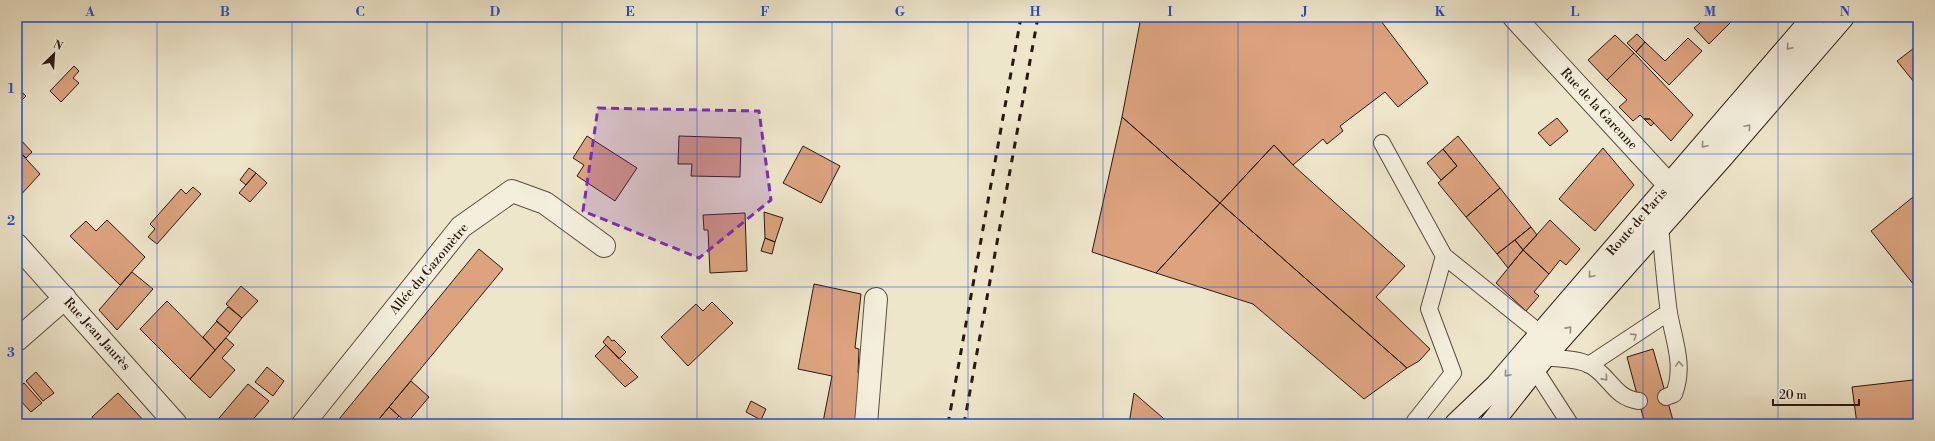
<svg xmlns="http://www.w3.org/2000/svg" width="1935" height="441" font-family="'Libre Bodoni',serif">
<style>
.building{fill:#dca37e;stroke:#2a1811}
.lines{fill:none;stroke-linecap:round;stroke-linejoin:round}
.service-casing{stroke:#5b4c40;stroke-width:18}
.minor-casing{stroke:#5b4c40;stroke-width:24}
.secondary-casing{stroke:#2a1811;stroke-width:24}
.service{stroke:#f4efdd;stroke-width:16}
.minor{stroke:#f4efdd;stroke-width:22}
.secondary{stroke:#f4efdd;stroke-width:22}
.rail{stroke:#2a1811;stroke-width:3;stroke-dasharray:7 7;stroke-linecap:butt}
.oneway{stroke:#998e81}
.marked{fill:#7b2cbf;fill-opacity:0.2;stroke:#7b2cbf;stroke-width:3;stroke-dasharray:8 5;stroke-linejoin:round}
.grid{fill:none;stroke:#1d4ed8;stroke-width:1;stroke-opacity:0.55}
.labels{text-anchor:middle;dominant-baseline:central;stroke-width:3.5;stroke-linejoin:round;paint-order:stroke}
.street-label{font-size:13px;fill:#2a1811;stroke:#f4efdd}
.neatline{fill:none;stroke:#1d4ed8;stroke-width:1.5}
.grid-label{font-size:13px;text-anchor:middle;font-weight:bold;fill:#1d4ed8}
</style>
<rect width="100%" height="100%" fill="#eee6cb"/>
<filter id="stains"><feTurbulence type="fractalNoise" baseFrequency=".005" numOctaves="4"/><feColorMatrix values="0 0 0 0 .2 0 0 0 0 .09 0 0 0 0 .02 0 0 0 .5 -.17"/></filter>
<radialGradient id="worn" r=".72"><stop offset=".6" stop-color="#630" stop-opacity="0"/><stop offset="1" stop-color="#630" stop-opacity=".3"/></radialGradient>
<!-- building -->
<path class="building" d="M1141,17H1378L1428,83L1398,107L1385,92L1340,126L1343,131L1327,144L1323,139L1293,165L1274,145L1220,203L1122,117Z
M1707,17H1736L1709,44L1694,28Z
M1637,34L1645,42L1636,52L1627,43Z
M1615,35L1634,53L1607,80L1588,60Z
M1688,38L1702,51L1669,85L1636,52L1645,42L1665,61Z
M1918,45V87L1897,61Z
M1634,53L1693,115L1671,141L1650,119H1644L1640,115L1633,121L1619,107L1627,100L1607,80Z
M74,66L79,71L73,78L79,83L61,102L50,91Z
M17,88L26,96L17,105Z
M1122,117L1220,203L1156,273L1092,252Z
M1557,118L1568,131L1550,146L1538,133Z
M1644,119H1650L1654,123L1651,126Z
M587,136L637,168L615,201L577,176L584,165L573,158Z
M679,136L741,138L740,177L691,176L692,164H678Z
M1458,136L1500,188L1466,217L1438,183L1457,166L1443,149Z
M18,137L32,152L26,158L17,149Z
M1274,145L1293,165L1405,266L1376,297L1430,349L1419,361L1407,368L1220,203Z
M803,146L840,166L821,203L783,183Z
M1603,148L1634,185L1595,231L1559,199Z
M17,149L40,174L17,199Z
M1443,149L1457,166L1441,180L1427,163Z
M249,168L256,173L246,185L240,180Z
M256,173L267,183L250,202L239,193Z
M193,187L201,194L157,244L148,237L155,229L150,224L181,189L186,194Z
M1500,188L1531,227L1497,254L1466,217Z
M1918,193V290L1871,231Z
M1220,203L1407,368L1364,399L1253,304L1156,273Z
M764,212L783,218L775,242L765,238Z
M745,213L747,271L710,273L708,230H704L703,215Z
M107,220L145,257L120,285L70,236L86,221L96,231Z
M1550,220L1580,249L1566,265L1560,260L1549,274L1523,250Z
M1531,227L1537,235L1523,250L1515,240Z
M765,238L775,242L772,254L761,251Z
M1515,240L1523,250L1508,268L1497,254Z
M479,249L503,269L375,424H335Z
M1523,250L1549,274L1534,292L1539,296L1526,311L1496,283Z
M132,272L153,289L117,330L99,310Z
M814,284L861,294L855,348L859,349L858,373L867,374L858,424L823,422L832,376L798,369Z
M241,286L258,301L242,318L226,304Z
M167,301L215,350L190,379L140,329Z
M712,302L733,323L688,366L661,337L696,304L703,311Z
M228,307L242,318L230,333L216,321Z
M217,321L230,333L215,350L203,337Z
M608,336L612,341L614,340L626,352L619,359L603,342Z
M226,338L234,345L222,358L235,370L210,398L190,379Z
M606,345L638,377L625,387L595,356Z
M1653,349L1674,424H1645L1627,357Z
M267,367L284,381L273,396L255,382Z
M36,372L54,393L43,401L26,381Z
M1913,380L1918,387V424H1857L1852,387Z
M411,381L429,397L407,423L389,407Z
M24,383L42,403L31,412L17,397V389Z
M248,384L269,401L249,424H214Z
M118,393L146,423L145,424H98L92,417Z
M1134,393L1170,424H1129Z
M751,401L766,409L761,420L746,412Z
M389,407L399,416L392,424H375Z"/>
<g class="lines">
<defs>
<path id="service" d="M1382,143L1444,256L1541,334
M1660,227C1663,255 1665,284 1669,313C1674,341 1685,366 1674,394L1666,397
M1544,357C1559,359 1577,358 1590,365C1610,376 1614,398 1639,401
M1530,362L1570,424
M1589,365L1669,312
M1417,424L1415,421L1453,373L1429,309L1444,256"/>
<path id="minor" d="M1514,17L1681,198
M17,245L176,424
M17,340L65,298
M303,424L461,227L512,191L545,203L604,246
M866,424L876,299"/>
<path id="secondary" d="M1456,424L1496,386L1814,17
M1491,424L1544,357L1722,157L1843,17"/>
</defs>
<!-- service casing -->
<use href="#service" class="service-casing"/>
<!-- minor casing -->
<use href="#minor" class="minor-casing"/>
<!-- secondary casing -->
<use href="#secondary" class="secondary-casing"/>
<!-- service -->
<use href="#service" class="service"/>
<!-- minor -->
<use href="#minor" class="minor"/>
<!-- secondary -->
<use href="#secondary" class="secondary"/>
<!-- rail -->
<path class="rail" d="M948,424L1021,17
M964,424L1038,17"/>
</g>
<!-- one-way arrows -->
<defs><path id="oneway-chevron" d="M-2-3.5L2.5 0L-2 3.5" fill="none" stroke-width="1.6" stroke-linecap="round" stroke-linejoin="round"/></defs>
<g class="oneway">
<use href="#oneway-chevron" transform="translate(1789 47) rotate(131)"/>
<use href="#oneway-chevron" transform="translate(1748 127) rotate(-49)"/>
<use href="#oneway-chevron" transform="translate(1704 145) rotate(131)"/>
<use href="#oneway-chevron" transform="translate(1591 275) rotate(131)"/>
<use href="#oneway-chevron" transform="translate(1569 329) rotate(-48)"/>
<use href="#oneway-chevron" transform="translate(1634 336) rotate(-33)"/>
<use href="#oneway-chevron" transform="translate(1679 364) rotate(-92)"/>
<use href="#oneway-chevron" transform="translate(1507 374) rotate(130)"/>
<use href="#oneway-chevron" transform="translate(1605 378) rotate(48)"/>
</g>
<!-- marked area -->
<path class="marked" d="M598,108L759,111L771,200L699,258L583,211Z"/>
<!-- grid -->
<path class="grid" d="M157,17V424M292,17V424M427,17V424M562,17V424M697,17V424M832,17V424M968,17V424M1103,17V424M1238,17V424M1373,17V424M1508,17V424M1643,17V424M1778,17V424M17,154H1918M17,287H1918"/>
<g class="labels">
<!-- street labels -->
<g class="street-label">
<text transform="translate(1599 109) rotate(47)">Rue de la Garenne</text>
<text transform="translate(1637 222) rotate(-49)">Route de Paris</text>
<text transform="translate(429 269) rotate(-50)">Allée du Gazomètre</text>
<text transform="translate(97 334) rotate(48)">Rue Jean Jaurès</text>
</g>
</g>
<!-- margin -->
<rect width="1935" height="441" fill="none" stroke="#eee6cb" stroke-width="44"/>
<!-- north arrow -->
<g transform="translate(54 54) rotate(25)" stroke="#f4efdd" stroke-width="3" paint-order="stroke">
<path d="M0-3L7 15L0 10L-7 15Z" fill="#2a1811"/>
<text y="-6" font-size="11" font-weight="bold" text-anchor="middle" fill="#2a1811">N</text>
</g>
<!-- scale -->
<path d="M1773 399v6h86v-6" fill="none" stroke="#2a1811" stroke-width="2"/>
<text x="1779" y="399" font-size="12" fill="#2a1811" stroke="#f4efdd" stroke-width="3" paint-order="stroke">20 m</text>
<rect x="22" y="22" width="1891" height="397" class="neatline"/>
<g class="grid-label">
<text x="90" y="16">A</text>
<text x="225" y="16">B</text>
<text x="360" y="16">C</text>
<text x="495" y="16">D</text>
<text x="630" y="16">E</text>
<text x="765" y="16">F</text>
<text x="900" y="16">G</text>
<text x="1035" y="16">H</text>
<text x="1170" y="16">I</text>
<text x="1305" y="16">J</text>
<text x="1440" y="16">K</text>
<text x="1575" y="16">L</text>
<text x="1710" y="16">M</text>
<text x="1845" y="16">N</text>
<text x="11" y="93">1</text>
<text x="11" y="225">2</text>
<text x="11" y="357">3</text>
</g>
<rect width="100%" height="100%" filter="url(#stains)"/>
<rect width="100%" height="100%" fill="url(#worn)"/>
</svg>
